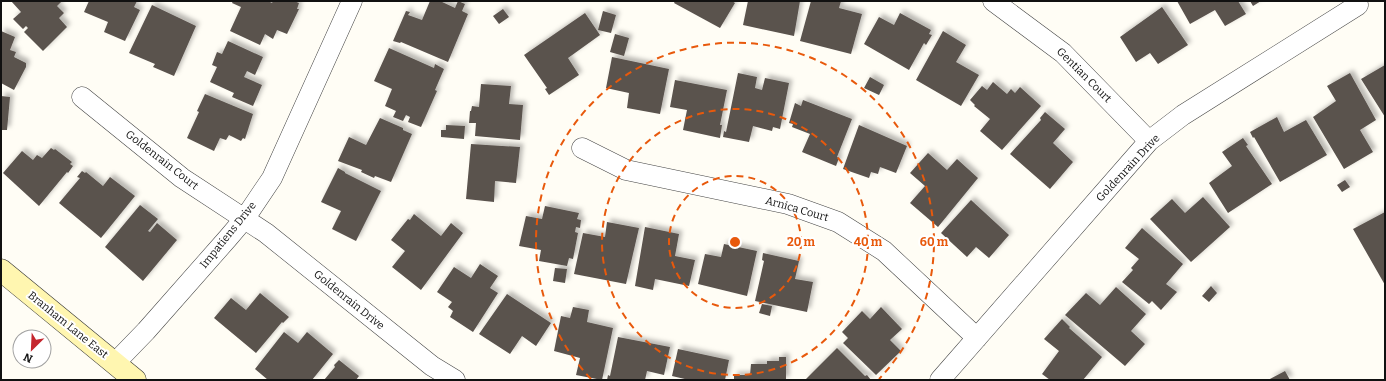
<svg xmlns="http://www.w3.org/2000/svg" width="1386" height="381" font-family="Bitter,serif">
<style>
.building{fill:#5a524d;filter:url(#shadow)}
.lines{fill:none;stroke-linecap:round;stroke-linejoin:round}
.street-casing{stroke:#444;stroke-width:21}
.secondary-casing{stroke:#333;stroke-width:23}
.street{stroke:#fff;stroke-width:20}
.secondary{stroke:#fff6b0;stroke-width:22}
.ring{fill:none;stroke:#e8590c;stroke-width:2;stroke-dasharray:7 5}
.labels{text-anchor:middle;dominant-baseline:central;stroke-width:4;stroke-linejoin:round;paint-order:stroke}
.street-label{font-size:11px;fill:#111;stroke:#fff}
.centre{fill:#e8590c;stroke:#fff;stroke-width:2}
.ring-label{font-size:12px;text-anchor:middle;font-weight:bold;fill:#e8590c;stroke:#fff;stroke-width:4;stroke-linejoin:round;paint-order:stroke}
</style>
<defs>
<filter id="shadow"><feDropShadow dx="3.5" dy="-3.5" stdDeviation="2" flood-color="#0004"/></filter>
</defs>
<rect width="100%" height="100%" fill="#fffdf5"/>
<!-- building -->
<path class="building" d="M11,1H62L57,6L64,13L59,18L67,27L43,51L24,32L28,28L26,26L23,29L13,19L21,12Z
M89,1H137L134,7L140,10L125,41L104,32L108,22L84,12Z
M233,1H268L272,3L273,1H294L299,3L297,9H299L287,34L277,30L273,39L265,34L260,45L230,31L241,7L232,3Z
M430,1H440L455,8L458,1L465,4L462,11L468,14L448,62L401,42L400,43L393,41L406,11L410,12L408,15L422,20Z
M675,1H732L735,3L720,28L674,3Z
M748,1H800L794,36L743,25Z
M811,1H841L839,8L862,14L851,54L800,41Z
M1177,1H1238L1246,14L1225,26L1215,10L1190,24Z
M1250,1H1261L1253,6Z
M152,5L196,26L174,76L153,67L155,64L129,53Z
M1162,7L1188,45L1158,64L1150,53L1136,62L1120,37Z
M503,9L509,17L499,24L493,16Z
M603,11L616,15L611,33L598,30Z
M585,13L600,35L568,58L579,75L549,95L545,89L547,88L524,55Z
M900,13L931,30L929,34L932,35L926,45L924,43L909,70L864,44L879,17L894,25Z
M1,31L15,37L10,50L16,52L14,57L26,63V67L14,90L1,83Z
M943,31L966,45L956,62L979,75L961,106L916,80Z
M615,34L629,38L624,56L610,52Z
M228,41L263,57L255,75L247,71L244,77L262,85L253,106L232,97L234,93L210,82L217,67L212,65L217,52L222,54Z
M389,48L434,68L435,64L444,69L435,90L437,91L421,127L408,122L410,117L406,115L403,121L393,117L396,111L385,106L392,89L374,81Z
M612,57L669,69L660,114L627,108L629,93L606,88Z
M1385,65V117L1361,79Z
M738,73L757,77L755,88L762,90L765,78L789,83L780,129L773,127L772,131L753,126L749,142L723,137L724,131L726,132Z
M1350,73L1376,120L1360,130L1373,152L1344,169L1313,117L1336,101L1327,86Z
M870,77L884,85L879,95L864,88Z
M675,80L727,90L720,125H722L720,138L683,130L687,110L670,107Z
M993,82L1007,94L1011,89L1015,93L1020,87L1041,106L1002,150L980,131L990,119L974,106L975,105L970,100L982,86L987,90Z
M481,84L511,86L509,104L523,105L520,140L475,136L476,123H469L470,111H471L472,106L479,107Z
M205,94L253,114L245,139L243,138L241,141L229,135L226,140L220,138L214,151L187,138L199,112L197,111Z
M1,96L10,97L7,130H1Z
M803,100L852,119L837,157L839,158L836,166L802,152L810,134L792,127L793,124L789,123L795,103L801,106Z
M1045,112L1065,129L1053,143L1073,162L1050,189L1010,154L1041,120L1040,118Z
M1277,117L1284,132L1306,120L1327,155L1280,182L1254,137L1253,138L1250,132Z
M380,118L403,128V130L412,134L391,182L375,176L374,178L361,172L362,170L338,161L349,137L366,145Z
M446,125L465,126L464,139L441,137V130H446Z
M859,125L907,146L896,173L880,167L878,174L871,172L869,178L843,169Z
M1243,138L1248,145L1246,146L1272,184L1228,213L1209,183L1232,166L1222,152Z
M471,144L520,147L516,183L495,181L494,202L466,199Z
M51,148L54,150L55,149L72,162L70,164L73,166L68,173L67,172L39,206L3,173L22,151L33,160L37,155L42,158Z
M928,153L947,170L957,159L978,178L938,227L910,203L925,186L910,173Z
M338,168L345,172V173L381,191L356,241L332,229L341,211L321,202Z
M82,171L85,173L86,172L103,186L110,177L135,196L101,238L59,203L80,178L77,177Z
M1345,180L1350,187L1342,192L1337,185Z
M1203,197L1230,227L1191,262L1150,219L1172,199L1185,213Z
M971,200L1009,235L989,258L976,247L967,257L941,233Z
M140,205L158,219L148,231L150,232L157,223L177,240L143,281L105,247Z
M545,206L579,213L577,219L581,220L580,228L576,227L575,232L578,233L573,259L569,258L567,266L539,261L541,250L519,246L526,216L542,219Z
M1385,212V285L1353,229Z
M414,214L441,236L451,223L463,233L421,290L392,267L405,251L391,240L408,219L410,220Z
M607,222L639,228L626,284L574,274L583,233L605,237Z
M645,227L679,234L675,256L695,260L689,286L655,279L653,290L635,286Z
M1142,228L1183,264L1166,284L1177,292L1161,310L1152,301L1149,304L1122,282L1133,270L1131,268L1139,259L1125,248Z
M724,244L757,251L747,296L698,284L705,254L721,257Z
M763,253L799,261L795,279L813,282L807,312L755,301L764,261L762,260Z
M480,264L498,276L490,288L498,293L473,332L450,317L453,311L448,307L452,302L437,292L454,267L471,278Z
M555,268L567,269L565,283L553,281Z
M1211,286L1217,293L1209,302L1202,296Z
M1116,287L1146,314L1131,331L1145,344L1125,366L1065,315L1086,293L1100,305Z
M260,293L289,317L283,323L282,322L256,353L214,318L231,298L246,310Z
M507,294L551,323L536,346L522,336L510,354L479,334Z
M762,304L772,306L770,316L759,313Z
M573,307L589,310L587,322L613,328L602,380L576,375L580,358L554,351L561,316L570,318Z
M881,307L902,329L890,340L901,351L876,375L843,343L848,338L842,332L862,311L870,319Z
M1062,319L1070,327L1069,328L1102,357L1083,380H1050L1042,374L1059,351L1044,339Z
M284,332L298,343L307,332L333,354L312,380H268L255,369Z
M618,337L670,347L664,375L647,371L645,380H607L608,375L610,376Z
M837,348L865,376L867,375L871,380H805Z
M678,349L729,360L725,380H689L672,376Z
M779,357H786V380H734V375H750L751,364H767V361H779Z
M339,360L359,376L356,380H324L335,367L334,365Z
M1285,371L1290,380H1268Z"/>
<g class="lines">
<defs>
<path id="street" d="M993,1L1063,53L1149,141
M82,97L182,178L266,233L432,366L455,380
M582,148L626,170L788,204L838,222L884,251L977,338
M115,363L146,331L228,238L245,218L272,178L352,1
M940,380L1149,141L1183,115L1358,5L1356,1"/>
<path id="secondary" d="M1,270L135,380"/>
</defs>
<!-- street casing -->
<use href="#street" class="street-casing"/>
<!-- secondary casing -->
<use href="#secondary" class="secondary-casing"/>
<!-- street -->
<use href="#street" class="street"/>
<!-- secondary -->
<use href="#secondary" class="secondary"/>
</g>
<!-- distance rings -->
<g class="ring">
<circle cx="735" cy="242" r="66"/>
<circle cx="735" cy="242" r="133"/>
<path d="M591 379A199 199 0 1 1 879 379"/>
</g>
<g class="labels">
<!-- street labels -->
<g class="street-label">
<text transform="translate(1084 75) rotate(45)">Gentian Court</text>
<text transform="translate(162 160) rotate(38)">Goldenrain Court</text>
<text transform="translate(1128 168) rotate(-47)">Goldenrain Drive</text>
<text transform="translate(797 209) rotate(16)">Arnica Court</text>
<text transform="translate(228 235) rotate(-51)">Impatiens Drive</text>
<text transform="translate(349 300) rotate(39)">Goldenrain Drive</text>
<text transform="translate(68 325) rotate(39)">Branham Lane East</text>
</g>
</g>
<circle cx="735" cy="242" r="6" class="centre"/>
<g class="ring-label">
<text x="801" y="246">20 m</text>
<text x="868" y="246">40 m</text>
<text x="934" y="246">60 m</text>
</g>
<!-- border -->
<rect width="1386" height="381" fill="none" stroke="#111111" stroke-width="4"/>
<!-- north arrow -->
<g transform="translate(32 349) rotate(204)"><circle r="19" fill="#ffffff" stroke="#a0a0a0"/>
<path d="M0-3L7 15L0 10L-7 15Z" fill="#c4262e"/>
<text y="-6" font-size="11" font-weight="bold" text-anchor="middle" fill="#111111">N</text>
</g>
</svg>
